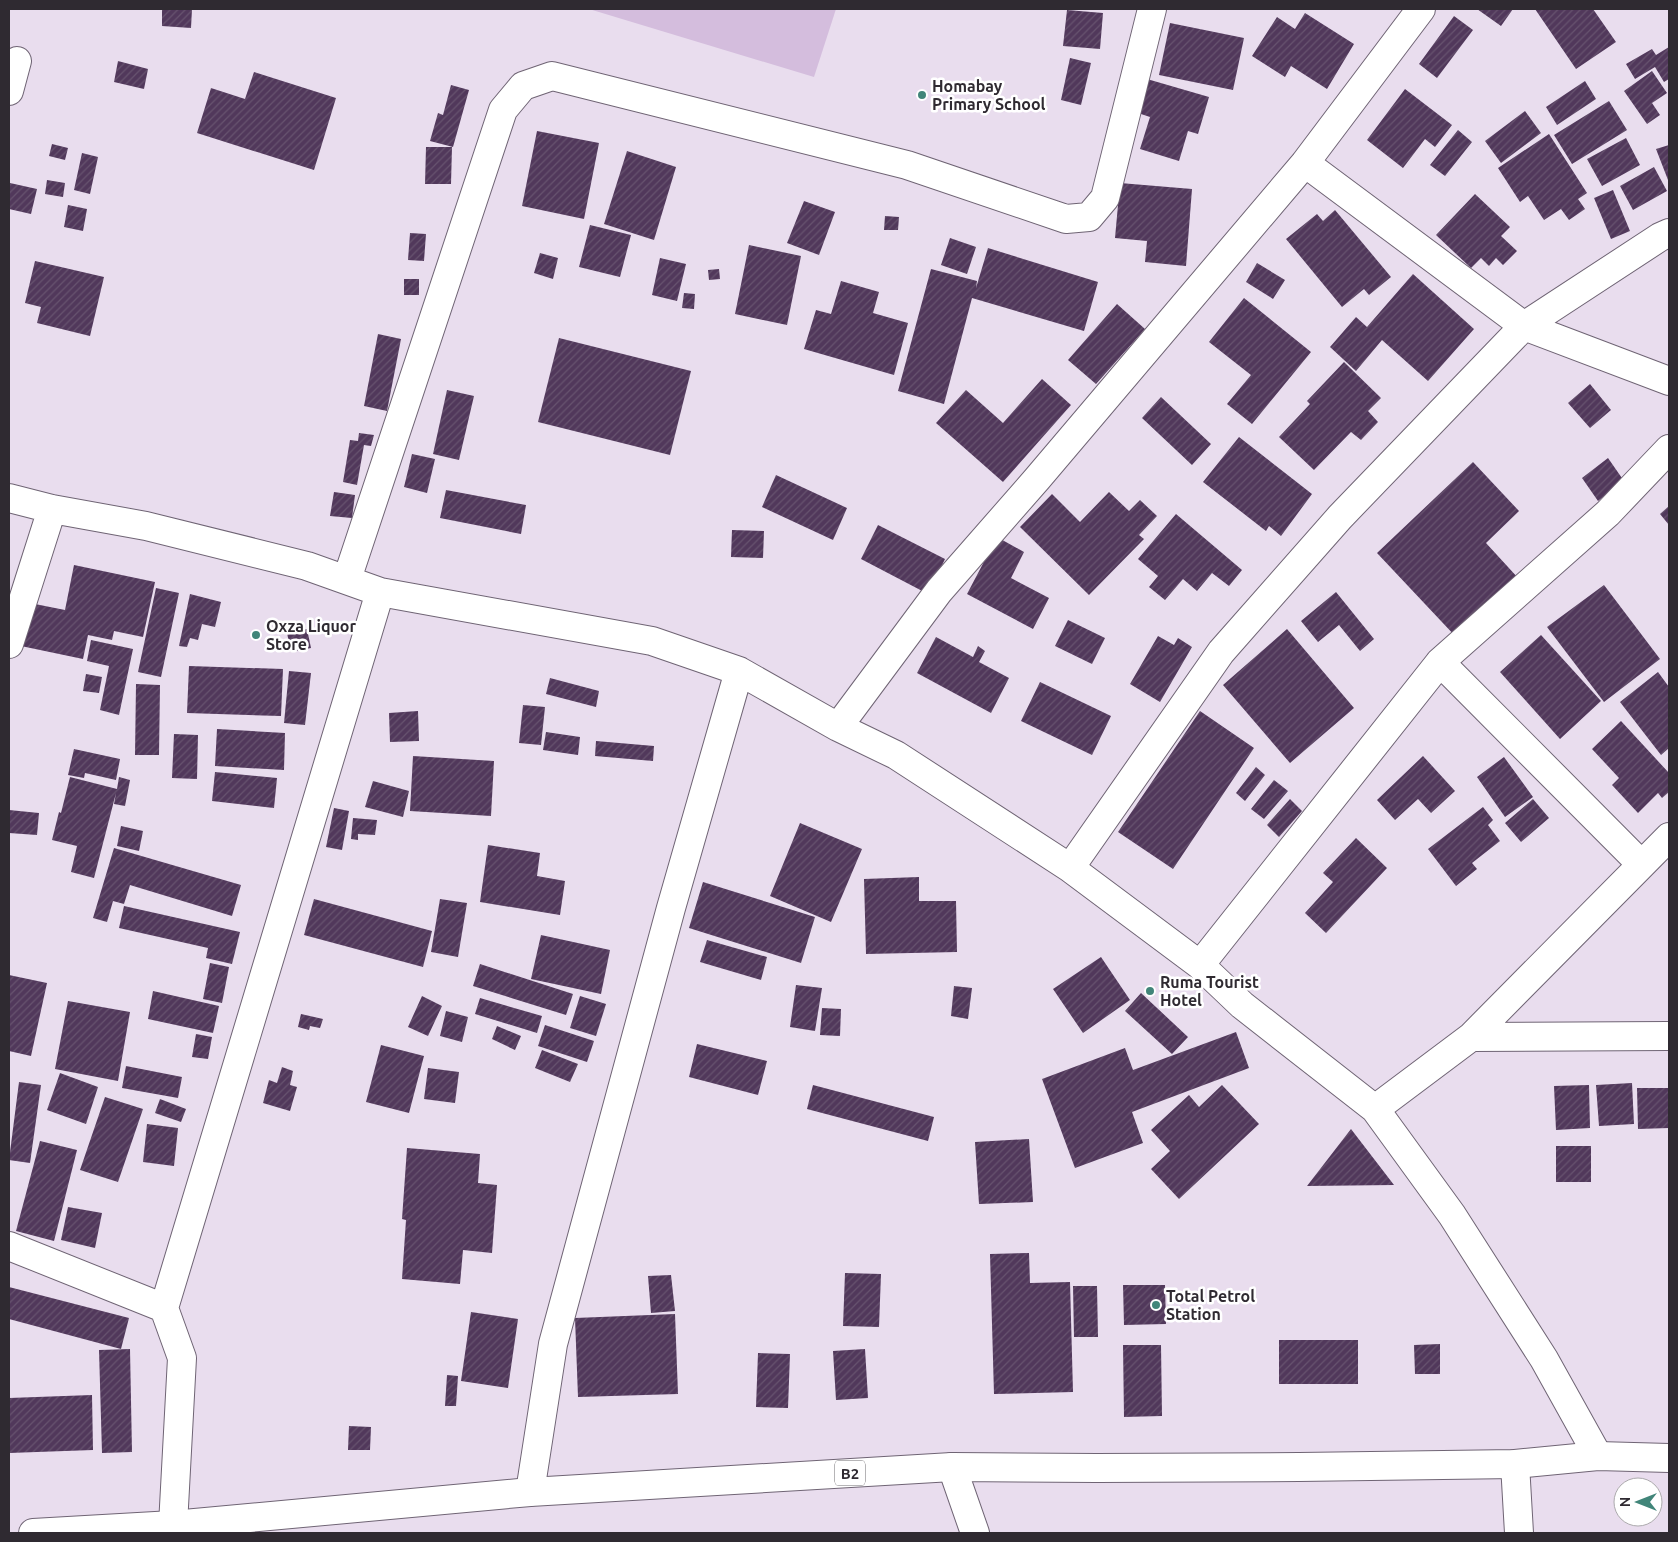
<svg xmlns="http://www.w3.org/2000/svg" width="1678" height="1542" font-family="Ubuntu,sans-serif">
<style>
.pitch{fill:#d4bddd}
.building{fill:url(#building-hatch)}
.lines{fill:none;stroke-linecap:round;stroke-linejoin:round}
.minor-casing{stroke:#6f6474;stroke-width:30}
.highway-casing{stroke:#6f6474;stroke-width:30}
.minor{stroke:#fff;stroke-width:28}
.highway{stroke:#fff;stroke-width:28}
.poi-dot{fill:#418579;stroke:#fff;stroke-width:2}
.labels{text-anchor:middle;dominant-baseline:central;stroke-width:5;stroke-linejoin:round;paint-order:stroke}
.shield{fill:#fff;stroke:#6d6a6f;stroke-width:1}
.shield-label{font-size:15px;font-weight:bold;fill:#2f2a31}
.poi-label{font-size:16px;font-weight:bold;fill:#2f2a31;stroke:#fff;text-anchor:start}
</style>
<defs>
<pattern id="building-hatch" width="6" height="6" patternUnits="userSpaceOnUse" patternTransform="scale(1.25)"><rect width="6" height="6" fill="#51385b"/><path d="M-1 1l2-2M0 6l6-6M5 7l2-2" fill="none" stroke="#67536f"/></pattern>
</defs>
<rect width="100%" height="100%" fill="#e9ddee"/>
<!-- pitch -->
<path class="pitch" d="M589,9H836L814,77Z"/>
<!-- building -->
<path class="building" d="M162,9H192L191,28L162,26Z
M1477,9H1513L1501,26Z
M1535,9H1593L1616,42L1576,69Z
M1067,10L1103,13L1100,49L1063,46Z
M1305,13L1354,44L1327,89L1291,66L1285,77L1252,56L1277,17L1295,29Z
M1454,16L1473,30L1437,78L1419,64Z
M1170,23L1244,38L1233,90L1159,75Z
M1669,47V79L1664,82L1655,67L1635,79L1626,64L1652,49L1656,55Z
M1070,58L1091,63L1081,105L1061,100Z
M118,61L148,69L144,89L114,82Z
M1652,71L1667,93L1652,103L1660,115L1647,124L1624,91Z
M254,72L336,98L314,170L197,133L211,88L245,99Z
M1147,79L1209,97L1198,134L1188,131L1179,161L1140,149L1150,117L1138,113Z
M1585,81L1596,99L1557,125L1546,107Z
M451,85L469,90L453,147L430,141L438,113L443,115Z
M1405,89L1452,125L1435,147L1425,139L1403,168L1367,140Z
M1609,101L1627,130L1572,164L1554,135Z
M1525,111L1541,133L1501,163L1485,141Z
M1458,130L1472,142L1445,176L1430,165Z
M537,131L599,143L584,219L522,206Z
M1549,134L1587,193L1578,199L1585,209L1569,220L1561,209L1544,220L1528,196L1520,202L1498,168Z
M1626,138L1640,165L1602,186L1587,159Z
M52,144L68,148L65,160L49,156Z
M1669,145V179L1668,180L1656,149Z
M426,147H452L451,184H425Z
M627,151L676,167L654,240L604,224Z
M82,153L98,157L90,194L74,190Z
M1654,167L1667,191L1633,210L1620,186Z
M47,180L65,183L63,197L45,194Z
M10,183L37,189L31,214L9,209Z
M1120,183L1192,189L1186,266L1145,262L1147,241L1115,238Z
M1613,190L1630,231L1611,239L1594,198Z
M1475,194L1510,227L1501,236L1517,251L1503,265L1496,258L1489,266L1481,258L1471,268L1436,235Z
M804,201L835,212L819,255L787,243Z
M68,205L87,209L83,231L64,227Z
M1335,210L1391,277L1369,295L1364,289L1342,307L1286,239L1317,214L1323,221Z
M885,216L899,217L898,230H884Z
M590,225L631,235L620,277L579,267Z
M410,233L426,234L424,261L408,260Z
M950,238L976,247L967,274L941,265Z
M749,245L801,256L787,325L735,314Z
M988,248L1098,282L1084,331L972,298L944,404L898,391L931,269L977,281L976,288Z
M540,253L558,258L553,279L534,273Z
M660,258L686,264L677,301L652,295Z
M35,261L104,277L90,336L37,323L41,307L25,303Z
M1257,263L1285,280L1273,299L1246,282Z
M719,269L720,279L709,280L708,270Z
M1413,274L1474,329L1428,381L1382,340L1356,371L1330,347L1356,317L1367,327Z
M404,279H419V295H404Z
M841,281L879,292L873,313L908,323L894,375L804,349L816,310L831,314Z
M684,293L695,294L694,309L682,308Z
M1244,298L1311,352L1252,424L1227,404L1251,375L1209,342Z
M1117,304L1145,329L1096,384L1068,360Z
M378,334L401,339L387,411L364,406Z
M559,338L691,371L670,455L538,422Z
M1344,362L1381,398L1368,411L1378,422L1361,440L1351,432L1314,470L1279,437L1310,404L1307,401Z
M1042,379L1071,405L1003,482L936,423L966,390L1003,423Z
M1590,384L1611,410L1590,428L1568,403Z
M447,390L474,396L459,460L433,454Z
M1161,397L1211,444L1192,465L1142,418Z
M359,433L374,435L371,446L364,445L357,485L343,482L350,440L358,441Z
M1239,437L1312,494L1281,536L1269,526L1266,531L1203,482Z
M412,454L435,459L427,493L404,487Z
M1608,458L1624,481L1598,501L1582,478Z
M1473,462L1519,511L1486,543L1519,579L1457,638L1377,553Z
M776,475L847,508L833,540L762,507Z
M446,490L526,505L521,534L440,518Z
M334,492L355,495L352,518L330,516Z
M1109,492L1129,511L1140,500L1157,516L1139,535L1144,539L1089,595L1020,527L1052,494L1080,522Z
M1669,506V525L1660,514Z
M1176,514L1242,570L1229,586L1212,573L1197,591L1183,579L1165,600L1149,587L1158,576L1138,559Z
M878,525L945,559L928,594L861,559Z
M732,530L764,531L763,558L731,557Z
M997,537L1024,552L1011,578L1049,598L1033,629L967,594Z
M74,565L155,582L143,637L114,631L112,640L88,635L83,659L21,646L30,603L65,610Z
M1604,585L1660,659L1604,702L1547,627Z
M156,588L179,593L161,677L138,672Z
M1336,592L1374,639L1360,651L1339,625L1318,642L1301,621Z
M190,594L221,602L215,627L202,624L198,640L190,638L187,647L179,646Z
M1068,620L1105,638L1092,664L1055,646Z
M307,629L311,648L291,652L287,633Z
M1287,629L1354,708L1290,763L1223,685Z
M1541,635L1601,701L1560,739L1500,672Z
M1158,636L1174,645L1178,638L1192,647L1160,702L1130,684Z
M936,637L973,657L978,646L985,651L979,662L1009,678L991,713L917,673Z
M91,640L133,649L119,715L100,710L109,666L87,661Z
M189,666L283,669L281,716L187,713Z
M289,671L311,673L305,725L284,723Z
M1658,672L1669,687V748L1661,755L1620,702Z
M86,674L102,677L99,693L83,691Z
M550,678L599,691L596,707L546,694Z
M1040,682L1111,716L1092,755L1021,721Z
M136,684L160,685L159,755H135Z
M523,705L545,707L541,745L519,743Z
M418,711L419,741L390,742L389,713Z
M1200,711L1254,748L1173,869L1118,832Z
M1621,721L1669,773V792L1662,798L1658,793L1638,813L1612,785L1619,778L1592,749Z
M217,729L285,733L284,770L215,766Z
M546,732L580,737L578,755L543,750Z
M174,734L198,735L197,779L172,778Z
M596,741L654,746L653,761L595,756Z
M74,749L120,759L116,780L85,773L84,778L68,775Z
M413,756L494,761L491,816L410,811Z
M1423,756L1455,791L1431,813L1418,799L1395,820L1377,800Z
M1504,757L1533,797L1505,817L1477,777Z
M1256,767L1265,775L1245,801L1236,793Z
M215,772L277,778L274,808L212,801Z
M70,777L117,789L119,777L130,780L125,806L114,804L116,793L94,878L71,872L77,846L52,840L59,812L61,813Z
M1274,780L1288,791L1264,819L1251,809Z
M373,781L409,791L403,817L365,807Z
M1290,799L1302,811L1279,837L1267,825Z
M1533,799L1549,818L1521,842L1505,823Z
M1483,807L1493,820L1488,825L1500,841L1472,863L1477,869L1456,886L1428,849Z
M334,808L349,811L342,850L326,847Z
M9,810L39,813L37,835L9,833Z
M353,818L377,820L375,835L358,834V840L351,839Z
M800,823L862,849L831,922L770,896Z
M121,826L143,831L139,851L117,846Z
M1356,838L1387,868L1326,933L1305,913L1333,882L1323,873Z
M488,845L540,853L537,876L565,881L560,915L480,902Z
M114,848L241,885L232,916L130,885L124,904L113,901L107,922L93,918Z
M919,877V901H956L957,952L866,954L864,879Z
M703,882L815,917L801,963L689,928Z
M314,899L432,931L423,967L304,935Z
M440,899L467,903L458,957L431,952Z
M124,906L240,932L232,964L206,958L208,948L119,928Z
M541,935L610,950L601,994L531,979Z
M707,940L767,957L761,980L700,962Z
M1101,957L1130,1000L1083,1033L1053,989Z
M210,963L229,967L222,1003L203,999Z
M480,964L573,994L566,1015L473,986Z
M9,975L47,983L31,1056L9,1051Z
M796,985L822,988L815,1031L790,1027Z
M954,986L972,988L968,1019L951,1016Z
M153,991L219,1006L213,1033L148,1019Z
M1141,993L1188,1037L1172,1054L1125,1011Z
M422,996L442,1006L428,1036L408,1027Z
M580,996L606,1004L596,1036L570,1028Z
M480,998L542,1016L537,1033L475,1014Z
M68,1001L130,1012L118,1081L55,1069Z
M822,1008L841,1009L840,1036L820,1035Z
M446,1011L468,1017L462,1042L440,1036Z
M301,1014L323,1019L320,1028L310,1026L309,1030L298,1027Z
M545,1025L594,1041L587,1062L538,1046Z
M497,1026L521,1036L515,1050L492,1039Z
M1236,1032L1249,1068L1132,1112L1143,1143L1075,1168L1042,1079L1125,1048L1133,1070Z
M196,1034L212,1037L208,1059L192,1057Z
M697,1044L767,1061L758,1095L689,1077Z
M381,1045L424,1056L409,1113L366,1102Z
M542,1050L578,1064L570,1082L535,1068Z
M126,1066L182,1077L178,1098L122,1088Z
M282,1067L293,1071L290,1085L297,1087L290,1111L263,1103L269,1080L277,1083Z
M428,1068L459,1072L455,1103L424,1099Z
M60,1073L98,1087L86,1124L47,1110Z
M19,1082L41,1085L30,1163L9,1160Z
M1632,1083L1634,1124L1599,1126L1596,1085Z
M813,1085L934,1117L928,1141L807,1109Z
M1222,1085L1259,1124L1179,1199L1151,1169L1170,1151L1151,1130L1189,1095L1199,1107Z
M1589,1085L1590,1128L1556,1130L1554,1086Z
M1637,1088H1669V1128L1638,1129Z
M105,1097L143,1109L118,1182L80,1170Z
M160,1099L186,1109L181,1122L155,1113Z
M147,1124L178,1128L174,1166L143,1162Z
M1351,1129L1394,1185L1307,1186Z
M1029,1139L1033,1202L979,1204L975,1142Z
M40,1141L77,1150L54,1241L16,1231Z
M1556,1146H1591V1182H1556Z
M407,1148L480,1154L478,1183L497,1185L492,1253L463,1250L460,1284L402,1279L406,1220L402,1219Z
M68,1207L102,1213L95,1248L61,1240Z
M1029,1253L1030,1283L1070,1282L1073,1392L994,1394L990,1254Z
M845,1273L881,1274L879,1327L843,1326Z
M671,1275L675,1311L651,1313L648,1276Z
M1123,1285H1165L1166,1324L1124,1325Z
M1073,1286H1097L1098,1337H1074Z
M9,1287L129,1318L121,1349L9,1319Z
M471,1312L518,1319L508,1388L461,1381Z
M675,1314L678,1394L578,1397L575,1318Z
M1279,1340H1358V1384H1279Z
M1440,1344V1374H1415L1414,1345Z
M1123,1345H1161L1162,1416L1124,1417Z
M130,1349L132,1452L102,1453L99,1350Z
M865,1349L868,1398L836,1400L833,1351Z
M758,1353L790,1354L788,1408L756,1407Z
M447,1375L458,1376L456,1406H445Z
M92,1395L93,1450L9,1453V1398Z
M349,1426L371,1427L370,1450H348Z"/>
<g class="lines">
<defs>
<path id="minor" d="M9,91L17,61
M1305,163L1524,326L1669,381
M9,498L52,509L146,526L307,566L380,592L652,641L739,671L838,727L896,755L1070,868L1200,965L1242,1005L1375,1109L1452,1215L1544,1359L1598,1456
M347,579L503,110L523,86L552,76L907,165L1066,219L1089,217L1105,198L1152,9
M9,644L52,509
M1440,662L1641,864
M838,727L939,591L1037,479L1305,163L1421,9
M1070,868L1221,652L1340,517L1524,326L1660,237L1669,233
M1200,965L1440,662L1608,513L1669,449
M1471,1037L1669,1036
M1375,1109L1471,1037L1669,837
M9,1246L164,1308L182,1358L173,1525
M164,1308L380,592
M1515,1464L1519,1533
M952,1467L975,1533
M530,1492L553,1344L671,908L739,671"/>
<path id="highway" d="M33,1533L173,1525L530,1492L952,1467L1097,1468L1299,1467L1515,1464L1598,1456L1669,1458"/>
</defs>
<!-- minor casing -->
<use href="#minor" class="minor-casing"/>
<!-- highway casing -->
<use href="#highway" class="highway-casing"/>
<!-- minor -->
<use href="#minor" class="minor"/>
<!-- highway -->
<use href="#highway" class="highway"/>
</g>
<!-- markers -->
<g class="poi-dot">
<circle cx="922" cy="95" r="5"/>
<circle cx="256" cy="635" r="5"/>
<circle cx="1150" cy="991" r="5"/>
<circle cx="1156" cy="1305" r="5"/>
</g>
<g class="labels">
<!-- shield labels -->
<rect class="shield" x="835" y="1460.5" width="30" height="25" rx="4"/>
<g class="shield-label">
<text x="850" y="1473">B2</text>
</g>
<!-- poi labels -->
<g class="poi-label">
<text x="932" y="86">Homabay<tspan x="932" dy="18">Primary School</tspan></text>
<text x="266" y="626">Oxza Liquor<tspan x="266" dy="18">Store</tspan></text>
<text x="1160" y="982">Ruma Tourist<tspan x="1160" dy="18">Hotel</tspan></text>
<text x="1166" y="1296">Total Petrol<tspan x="1166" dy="18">Station</tspan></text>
</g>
</g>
<!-- border -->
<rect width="1678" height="1542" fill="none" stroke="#2f2a31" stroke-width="20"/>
<!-- north arrow -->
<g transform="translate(1638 1502) rotate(270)"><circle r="24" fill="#ffffff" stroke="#acaaad"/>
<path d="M0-4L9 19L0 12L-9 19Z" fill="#418579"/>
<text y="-8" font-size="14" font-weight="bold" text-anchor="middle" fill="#2f2a31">N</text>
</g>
</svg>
